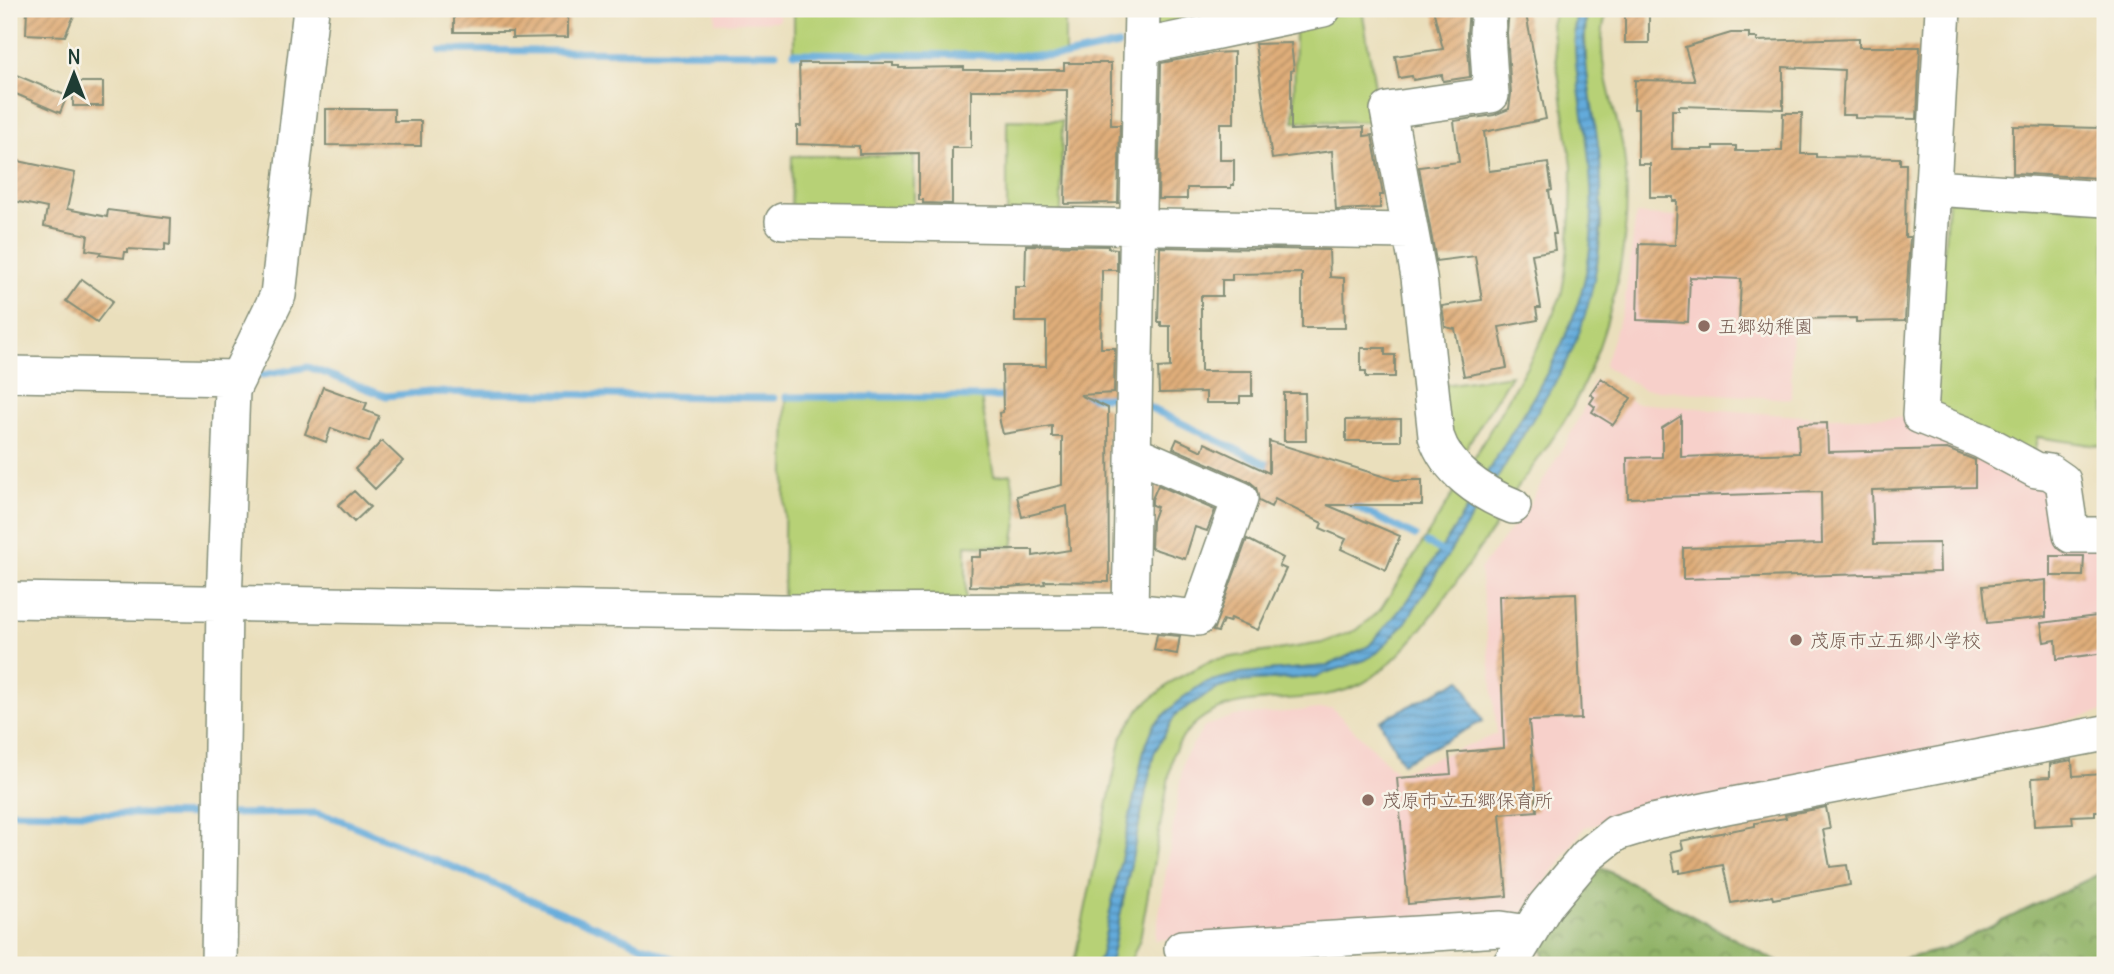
<svg xmlns="http://www.w3.org/2000/svg" width="2114" height="974" font-family="Delius,'Klee One',sans-serif">
<style>
.built{fill:#f7d0ca}
.green{fill:#b7d176;stroke:#6b8755;stroke-width:2}
.forest{fill:url(#forest-crowns);stroke:#58784e;stroke-width:2}
.water{fill:url(#water-rules);stroke:#427488;stroke-width:2}
.lines{fill:none;stroke-linecap:round;stroke-linejoin:round}
.stream{stroke:#64abdb;stroke-width:7}
.building{fill:url(#building-hatch)}
.minor-casing{stroke:#848e78;stroke-width:38}
.minor{stroke:#fff;stroke-width:35}
.education-dot{fill:#8d6e63;stroke:#f7f3e8;stroke-width:2.5}
.labels{text-anchor:middle;dominant-baseline:central;stroke-width:5;stroke-linejoin:round;paint-order:stroke}
.education-label{font-size:19px;fill:#785e54;stroke:#f7f3e8;text-anchor:start}
</style>
<defs>
<pattern id="forest-crowns" width="20" height="18" patternUnits="userSpaceOnUse" patternTransform="scale(1.75)"><rect width="20" height="18" fill="#91b367"/><path d="M2 6a3 3 0 1 1 6 0M12 15a3 3 0 1 1 6 0" fill="none" stroke="#769356"/></pattern>
<pattern id="water-rules" width="6" height="5" patternUnits="userSpaceOnUse" patternTransform="scale(1.75)"><rect width="6" height="5" fill="#64abdb"/><path d="M0 2.5h6" fill="none" stroke="#528cb2"/></pattern>
<pattern id="building-hatch" width="6" height="6" patternUnits="userSpaceOnUse" patternTransform="scale(1.75)"><rect width="6" height="6" fill="#e0ae7a"/><path d="M-1 1l2-2M0 6l6-6M5 7l2-2" fill="none" stroke="#b58f65"/></pattern>
</defs>
<rect width="100%" height="100%" fill="#f7f3e8"/>
<filter id="ink" filterUnits="userSpaceOnUse"><feTurbulence type="fractalNoise" baseFrequency=".0143" numOctaves="2"/><feDisplacementMap in="SourceGraphic" scale="14" xChannelSelector="R" yChannelSelector="G"/><feConvolveMatrix kernelMatrix="1 2 1 2 8 2 1 2 1" color-interpolation-filters="sRGB"/></filter>
<filter id="wash" filterUnits="userSpaceOnUse"><feTurbulence type="fractalNoise" baseFrequency=".00686" numOctaves="4" result="noise"/><feDisplacementMap in="SourceGraphic" scale="28" xChannelSelector="R" yChannelSelector="G"/><feGaussianBlur stdDeviation="1.57" result="paint"/><feColorMatrix in="noise" values="0 0 0 0 0 0 0 0 0 0 0 0 0 0 0 0 0 1.4 0 .05"/><feComposite in="paint" operator="in"/></filter>
<g filter="url(#wash)">
<rect width="100%" height="100%" fill="#eadfbc"/>
<!-- built -->
<path class="built" d="M716,9H779V21L715,23Z
M1636,214L1793,226L1791,399L1643,389L1604,366L1624,306Z
M1594,380L1635,403L1813,417H1904L2051,483L2105,546V711L2013,734L1585,827L1520,917L1155,940L1184,758L1205,726L1235,716L1332,708L1397,773L1497,734L1480,569L1524,512L1563,448L1583,410Z"/>
<!-- green -->
<path class="green" d="M794,9H1065V56L794,53Z
M1148,9H1243L1147,39Z
M1362,9L1381,122L1294,121L1295,23Z
M1556,9H1577L1574,28C1582,99 1599,186 1589,256C1578,339 1524,411 1482,481L1466,472L1540,343L1561,296L1565,274L1571,216L1572,166L1551,24Z
M1587,9H1608C1590,55 1617,107 1624,154C1635,235 1611,333 1573,406C1556,438 1531,468 1510,498L1492,487L1568,359L1597,266L1602,226L1600,160L1587,72L1585,37Z
M1007,120L1062,121L1061,218L1007,217Z
M792,156H914V217L791,216Z
M1948,200L2105,209V447L2037,437L2034,458L1932,412Z
M1511,375L1456,464L1437,386Z
M786,397H981L994,476L1011,474L1018,515L1013,547L966,545V607L783,605Z
M1460,483L1477,493L1407,602L1369,646L1327,666L1242,673L1181,699L1154,725L1144,750L1101,955L1096,965H1069L1075,958L1122,736L1140,708L1174,680L1212,660L1322,643L1357,630L1381,609Z
M1484,497L1504,509L1494,528C1461,573 1411,657 1363,683C1298,717 1211,673 1173,754L1140,939L1129,965H1108L1111,959L1154,753L1176,714L1216,689L1239,682L1314,677L1365,660L1378,652L1406,622Z"/>
<!-- forest -->
<path class="forest" d="M1595,864L1783,965H1548L1539,943Z
M2105,871V965H1878L1945,949Z"/>
<!-- water -->
<path class="water" d="M1577,9H1587C1577,55 1597,116 1600,162C1605,228 1597,298 1568,359C1562,373 1552,387 1544,400C1527,429 1509,458 1492,487L1482,481C1524,411 1577,340 1589,257C1594,226 1592,193 1589,162C1585,110 1569,61 1577,9Z
M1477,493L1484,497L1406,622L1378,652L1365,660L1314,677L1239,682L1216,689L1176,714L1154,753L1111,959L1108,965H1096L1101,955L1144,750L1154,725L1181,699L1204,683L1242,673L1327,666L1369,646L1407,602Z
M1461,679L1483,721L1402,763L1380,721Z"/>
<g class="lines">
<!-- stream -->
<path class="stream" d="M440,50L776,53
M794,53L1065,56L1118,45
M250,377L308,367L386,396L429,392L774,398
M786,397H1009
M1077,397H1125
M1144,405L1275,468
M1346,502L1415,536
M1427,543L1445,553
M9,812L211,815
M229,814L315,813L335,818L688,965"/>
</g>
<g id="blocks">
<!-- building -->
<path class="building" d="M27,9H77L65,36L26,34Z
M1433,9H1469L1467,34L1470,77L1443,81L1442,75L1413,80L1412,76L1399,78L1395,56L1443,49Z
M1509,9H1525L1546,119L1484,132L1489,171L1548,163L1552,190L1549,191L1556,234H1553L1555,250L1532,254L1541,308H1536L1538,320L1499,327L1507,368L1464,376L1455,329L1445,327L1442,306L1482,300L1475,256L1436,261L1419,167L1459,162L1454,121L1494,115L1509,109L1511,94L1507,33Z
M454,11H568V37L512,38V32H454Z
M1629,12H1649V43H1625V15H1629Z
M1731,33H1749V38H1757V41L1859,38V47H1920L1917,119L1855,118V115H1842L1844,70L1783,67V109L1679,106V110H1672V149H1714V146H1736V151H1782L1783,113H1802L1801,154H1816V157L1900,158V164H1906L1905,237H1910L1905,321L1856,322V318L1783,319V327L1739,325L1741,279L1690,277L1688,322L1637,320L1639,244L1675,245L1677,201H1673V197H1650V164H1638V109H1634L1635,80L1695,81L1685,47Z
M1291,43L1294,70L1291,71V130L1364,127V136L1372,135L1383,195H1380V208L1336,210L1332,151L1272,159L1255,44Z
M1234,52V123H1220V160H1234V185H1231V188H1187V199H1158L1161,63L1213,53Z
M799,63H893V66H899V68L964,67V70H1064V63H1111V125H1120L1118,203L1065,204L1067,90H971V148H952V204L923,203V200H919V153L859,154V146L797,144V126H801Z
M9,72L67,96L60,113L9,91Z
M73,82H103V106H73Z
M326,109H394V121H421V146L326,145Z
M2013,126L2100,128L2099,178L2013,173Z
M9,159L75,173L67,209L107,217L108,210L171,218L170,245L165,244V251L128,249V252H125L124,258L99,255L101,252L86,250L88,235L44,226L47,208L9,200Z
M1026,245L1108,246V248L1117,249V270H1102V277L1101,348H1115L1114,393L1080,395L1108,408L1109,582L1044,581L1045,584L1008,587L970,586L971,557H981V550H1033V556L1070,550L1067,506L1022,517L1017,496L1062,485V437H1052V426L1003,434L1000,422L999,413L1003,412L1002,366H1046V322H1015V287H1025Z
M1160,247L1329,250L1330,277L1344,278L1345,328H1302V273L1232,274V280H1222V296H1201V371H1252V396H1240V403H1206V392L1159,393L1158,368L1170,367V326H1161V322H1158Z
M82,279L113,301L97,322L66,301Z
M1361,348H1385V355H1395V377H1366V371H1361Z
M1601,378L1631,398L1613,425L1592,412L1595,407L1590,403L1594,397L1590,394Z
M323,387L367,403L364,410L379,416L369,442L331,428L326,442L305,434Z
M1284,393H1305L1306,441H1284Z
M1681,416V457L1799,453L1798,424L1827,423L1828,452L1947,449L1975,460V487L1872,490L1874,544L1939,543L1940,572L1683,579V548L1822,544L1821,492L1628,498L1627,458L1662,457V428Z
M1401,419V441H1346V420Z
M1177,439L1202,451L1205,443L1269,473V441L1395,480H1422V505H1327L1400,536L1386,570L1341,549L1346,539L1320,528L1322,523L1275,499L1271,507L1259,501L1256,487L1249,481L1173,448Z
M382,441L403,461L375,489L355,469Z
M1158,485L1215,510L1207,531L1195,527L1185,559L1151,548L1152,521L1157,507L1152,505V499Z
M354,491L370,507L354,522L338,505Z
M1247,539L1283,558L1279,566L1286,569L1258,630L1231,618L1229,622L1223,620L1218,632L1213,631Z
M2051,556H2084L2083,576H2051Z
M2046,580V617L1987,623L1983,586Z
M1576,593L1581,719L1529,721L1537,811L1500,814L1507,896L1408,904L1397,778L1451,774L1449,753L1504,748L1499,596Z
M2105,615V653L2057,659L2056,640L2044,642L2041,623Z
M1157,634L1180,636L1177,654L1154,650Z
M2072,760L2073,776L2103,774L2105,811H2095V815L2072,816L2073,824L2034,826L2032,778L2050,777V764Z
M1826,807L1830,829L1823,830L1830,867L1847,865L1850,885L1773,899L1772,896L1731,903L1723,865L1680,873V870L1675,871L1671,852L1683,849L1681,841L1755,826V823L1786,818L1785,815Z"/>
</g>
</g>
<g filter="url(#ink)">
<use href="#blocks" fill-opacity="0" stroke="#848e78" stroke-width="2"/>
<g class="lines">
<defs>
<path id="minor" d="M1489,9L1487,33L1491,95L1388,110L1419,277L1436,436C1447,470 1480,493 1513,506
M1943,9L1920,416L1982,441L2036,470L2050,472L2063,481L2071,535H2105
M1141,47L1323,9
M1933,188L2105,199
M783,221L1410,231
M9,374L238,378
M9,600L781,612L1130,611L1198,618L1240,499L1134,453
M1130,611L1142,9
M1182,948L1501,929L1529,933
M219,965L224,602L232,390L278,295L311,9
M1510,965L1545,906L1587,856L1616,833L1656,821L1727,806L2105,733"/>
</defs>
<!-- minor casing -->
<use href="#minor" class="minor-casing"/>
<!-- minor -->
<use href="#minor" class="minor"/>
</g>
</g>
<!-- markers -->
<g class="education-dot">
<circle cx="1704" cy="326" r="7"/>
<circle cx="1796" cy="640" r="7"/>
<circle cx="1368" cy="800" r="7"/>
</g>
<g class="labels">
<!-- education labels -->
<g class="education-label">
<text x="1718" y="326">五郷幼稚園</text>
<text x="1810" y="640">茂原市立五郷小学校</text>
<text x="1382" y="800">茂原市立五郷保育所</text>
</g>
</g>
<!-- margin -->
<rect width="2114" height="974" fill="none" stroke="#f7f3e8" stroke-width="35"/>
<!-- north arrow -->
<g transform="translate(74 74)" stroke="#f7f3e8" stroke-width="5" paint-order="stroke">
<path d="M0-5L12 26L0 18L-12 26Z" fill="#1f3d34"/>
<text y="-10" font-size="19" font-weight="bold" text-anchor="middle" fill="#1f3d34">N</text>
</g>
</svg>
